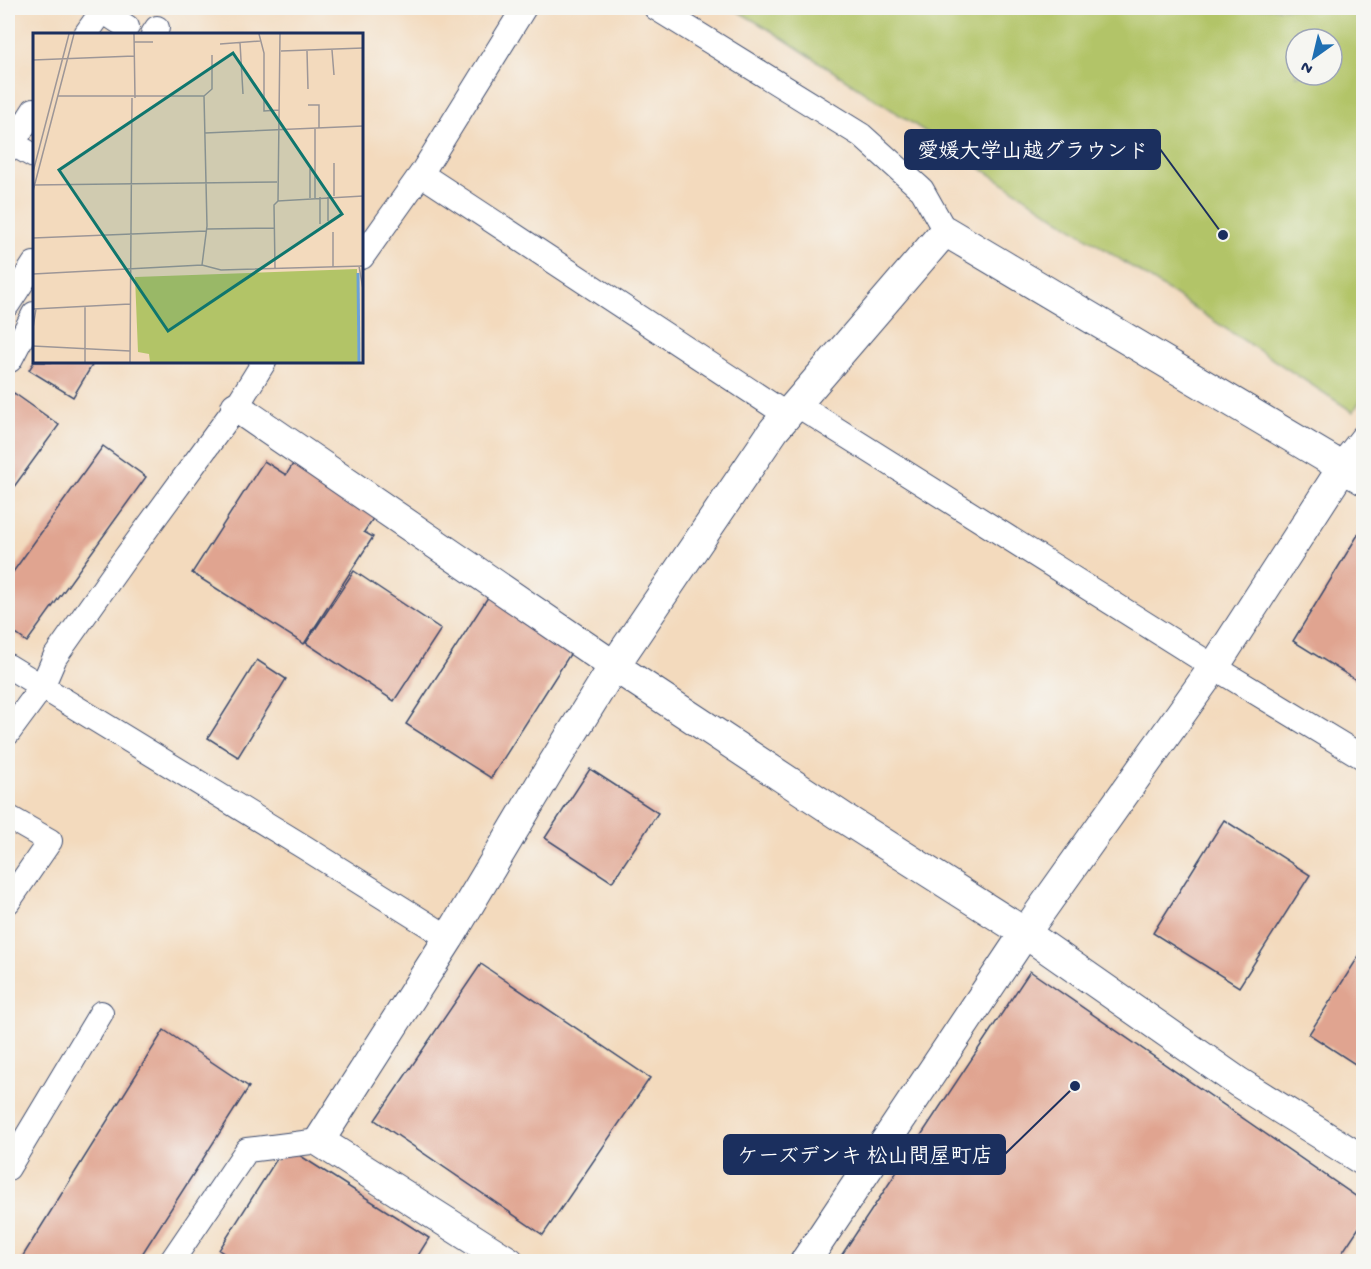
<svg xmlns="http://www.w3.org/2000/svg" width="1371" height="1269" font-family="'Gochi Hand','Klee One',sans-serif">
<style>
.green{fill:#b2c467;stroke:#667a62;stroke-width:1.5;fill-rule:evenodd}
.building{fill:#e0a490}
.lines{fill:none;stroke-linecap:round;stroke-linejoin:round}
.minor-casing{stroke:#3b496c;stroke-width:26}
.tertiary-casing{stroke:#3b496c;stroke-width:32}
.minor{stroke:#fff;stroke-width:24}
.tertiary{stroke:#fff;stroke-width:30}
.inset-river{fill:none;stroke:#6ba1d8;stroke-width:3}
.inset-road{fill:none;stroke:#9d9697;stroke-width:1.5}
.view{fill:#0f766e;fill-opacity:0.15;stroke:#0f766e;stroke-width:3}
.inset-edge{fill:none;stroke:#1b2f5e;stroke-width:3}
.leader{fill:none;stroke:#1b2f5e;stroke-width:2}
.callout-dot{fill:#1b2f5e;stroke:#f6f6f2;stroke-width:2}
.callout{fill:#1b2f5e;stroke:#1b2f5e;stroke-width:2}
.callout-label{font-size:21px;text-anchor:middle;font-weight:bold;fill:#fff}
</style>
<rect width="100%" height="100%" fill="#f6f6f2"/>
<filter id="ink" filterUnits="userSpaceOnUse"><feTurbulence type="fractalNoise" baseFrequency=".0167" numOctaves="2"/><feDisplacementMap in="SourceGraphic" scale="12" xChannelSelector="R" yChannelSelector="G"/><feConvolveMatrix kernelMatrix="1 2 1 2 8 2 1 2 1" color-interpolation-filters="sRGB"/></filter>
<filter id="wash" filterUnits="userSpaceOnUse"><feTurbulence type="fractalNoise" baseFrequency=".008" numOctaves="4" result="noise"/><feDisplacementMap in="SourceGraphic" scale="24" xChannelSelector="R" yChannelSelector="G"/><feGaussianBlur stdDeviation="1.35" result="paint"/><feColorMatrix in="noise" values="0 0 0 0 0 0 0 0 0 0 0 0 0 0 0 0 0 1.4 0 .05"/><feComposite in="paint" operator="in"/></filter>
<g filter="url(#wash)">
<rect width="100%" height="100%" fill="#f3dabd"/>
<!-- green -->
<path class="green" d="M732,8H1363L1364,395L1353,412L770,30ZM1296,39H1332V75H1296Z"/>
<g id="blocks">
<!-- building -->
<path class="building" d="M34,362H94L73,397L29,370Z
M14,393L59,425L8,495V402Z
M103,446L146,477L27,642L8,628V579Z
M264,461L286,475L295,461L376,514L364,532L373,537L304,644L192,573Z
M1364,525V685L1293,641Z
M354,571L441,629L394,701L306,643Z
M490,594L574,648L491,778L406,724Z
M257,660L286,679L238,757L208,738Z
M590,769L658,813L612,882L545,838Z
M1224,820L1310,875L1239,987L1153,933Z
M1364,948V1058L1358,1066L1309,1034Z
M481,964L650,1078L543,1235L375,1120Z
M1030,971L1364,1202V1220L1336,1262H837Z
M164,1030L249,1087L137,1262H19Z
M285,1146L429,1238L414,1262H237L219,1250Z"/>
</g>
</g>
<g filter="url(#ink)">
<use href="#blocks" fill-opacity="0" stroke="#3b496c" stroke-width="1.5"/>
<g class="lines">
<defs>
<path id="minor" d="M98,8L127,27
M656,8L861,135L922,190L945,231
M86,34L103,10
M153,34L157,28
M8,141L34,156
M12,144L34,110
M421,174L787,415
M362,257L421,174L524,8
M8,304L34,264
M10,360L34,314
M796,404L1214,667L1364,758
M8,666L304,847L449,938
M8,733L42,687L55,657L123,561L236,407L264,362
M8,817L50,841L8,902
M8,1168L101,1013
M171,1262L247,1150L319,1141"/>
<path id="tertiary" d="M236,407L614,666L844,818L1025,933L1238,1082L1364,1161
M509,1262L319,1141L449,938L548,772L614,666L774,430L945,231L1364,480
M805,1262L1025,933L1214,667L1343,467L1364,440"/>
</defs>
<!-- minor casing -->
<use href="#minor" class="minor-casing"/>
<!-- tertiary casing -->
<use href="#tertiary" class="tertiary-casing"/>
<!-- minor -->
<use href="#minor" class="minor"/>
<!-- tertiary -->
<use href="#tertiary" class="tertiary"/>
</g>
</g>
<!-- overview -->
<g transform="translate(33 33)">
<rect width="330" height="330" fill="#f3dabd"/>
<path d="M324,236L325,329H117L116,321L105,319L102,244Z" fill="#b2c467"/>
<path class="inset-river" d="M325,240L326,329"/>
<path class="inset-road" d="M101,1L102,65M226,1L231,20V78L246,77M247,1L245,168L330,163M101,9H120M207,10L210,61M187,11L227,8M299,17L301,42M248,18L330,15M274,18L275,56M0,27L101,23M25,63H171L174,193L169,232M171,63L179,56V22M275,72H286V95M172,100L330,93M277,136V165M0,139L36,1M0,152L244,149M0,158L41,1M301,163V130M282,165V95M295,188V164M287,191V164M174,196L241,195M0,205L173,198M326,233L330,256M300,234V199M242,235L241,172L245,168M0,241L169,232L188,237L330,233M0,276L97,271M0,295L3,276M0,313L97,318M52,329V273M97,329L99,65M330,329V293"/>
<path class="view" d="M200,20L309,181L135,298L26,137Z"/>
<rect width="330" height="330" class="inset-edge"/>
</g>
<!-- callouts -->
<path class="leader" d="M1223 235L1160 149M1075 1086L1005 1154"/>
<g class="callout-dot">
<circle cx="1223" cy="235" r="6"/>
<circle cx="1075" cy="1086" r="6"/>
</g>
<g class="callout">
<rect x="905" y="130" width="255" height="39" rx="6"/>
<rect x="724" y="1135" width="281" height="39" rx="6"/>
</g>
<g class="callout-label">
<text x="1033" y="157">愛媛大学山越グラウンド</text>
<text x="865" y="1162">ケーズデンキ 松山問屋町店</text>
</g>
<!-- margin -->
<rect width="1371" height="1269" fill="none" stroke="#f6f6f2" stroke-width="30"/>
<!-- north arrow -->
<g transform="translate(1314 57) rotate(214)"><circle r="28" fill="#f6f6f2" stroke="#9ea6b7" stroke-width="1.5"/>
<path d="M0-4.5L10 22L0 15L-10 22Z" fill="#1f6fb2"/>
<text y="-9" font-size="16" font-weight="bold" text-anchor="middle" fill="#1b2f5e">N</text>
</g>
</svg>
